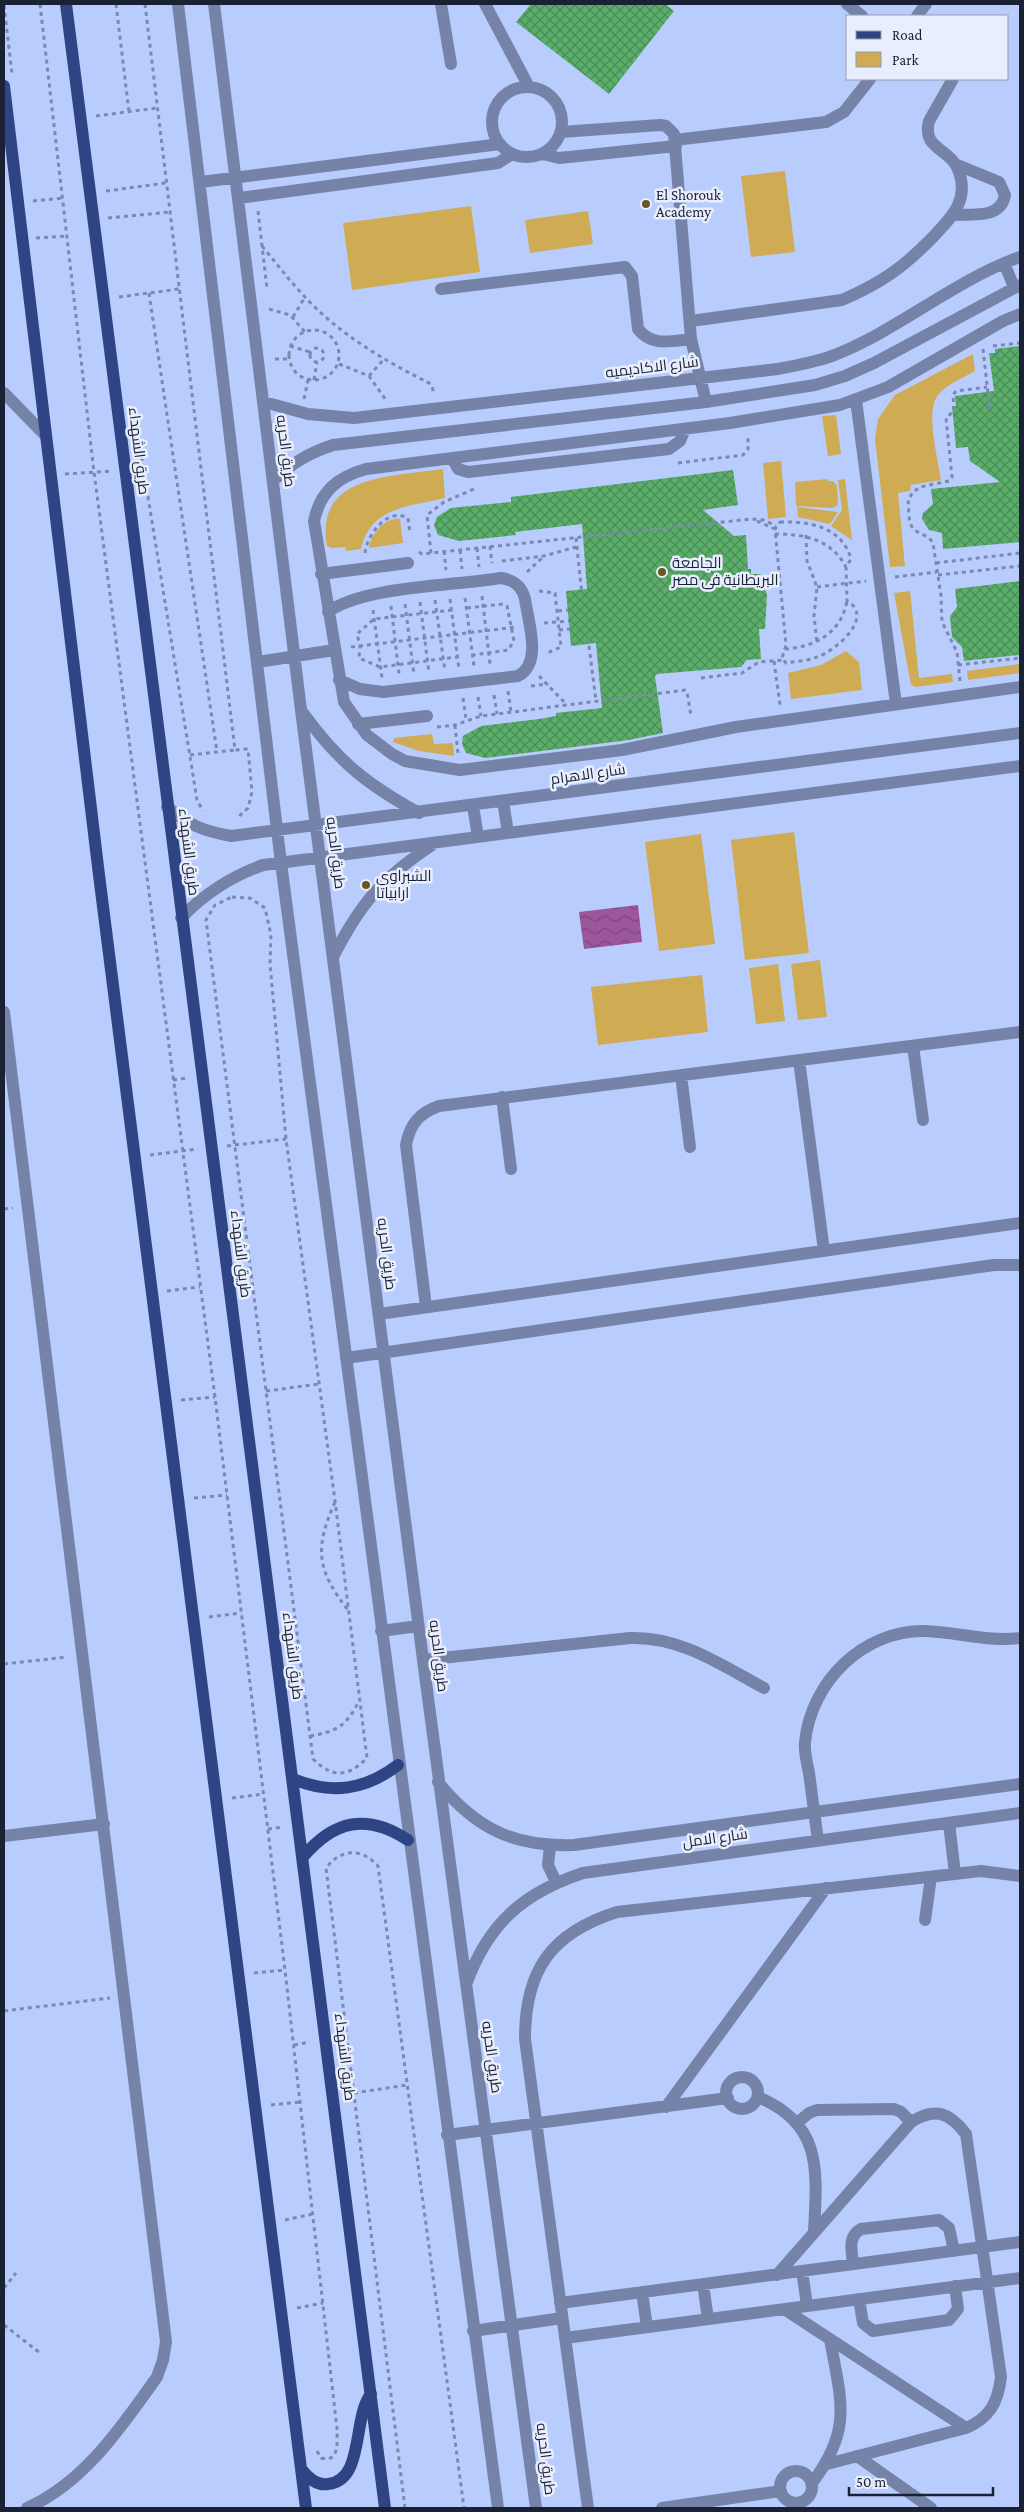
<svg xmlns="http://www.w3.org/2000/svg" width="1024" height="2512" font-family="'Crimson Pro',Cairo,serif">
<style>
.green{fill:#cfac54}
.water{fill:url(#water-waves)}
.building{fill:url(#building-cross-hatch)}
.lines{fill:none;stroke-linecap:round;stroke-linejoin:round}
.path{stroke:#7b89ae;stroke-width:3;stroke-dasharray:4 4;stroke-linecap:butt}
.minor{stroke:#7583a8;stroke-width:12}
.major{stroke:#2f4484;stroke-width:12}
.poi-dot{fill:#695624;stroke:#e8eefd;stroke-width:2}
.labels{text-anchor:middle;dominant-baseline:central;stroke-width:5;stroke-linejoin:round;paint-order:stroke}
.poi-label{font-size:15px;fill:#1b2134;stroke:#e8eefd;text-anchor:start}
.street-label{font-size:15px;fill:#1b2134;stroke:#e8eefd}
</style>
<defs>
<pattern id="water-waves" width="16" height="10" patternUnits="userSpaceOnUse" patternTransform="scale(1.25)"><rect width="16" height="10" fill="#9c569a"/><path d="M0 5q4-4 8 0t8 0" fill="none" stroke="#7e477e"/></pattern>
<pattern id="building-cross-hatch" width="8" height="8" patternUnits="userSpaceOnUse" patternTransform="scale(1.25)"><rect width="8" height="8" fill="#5bae6a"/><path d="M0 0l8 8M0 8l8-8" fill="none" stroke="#4a8d58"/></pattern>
</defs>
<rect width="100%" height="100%" fill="#b9ccfe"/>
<!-- green -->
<path class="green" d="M785,171L795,252L751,257L741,176Z
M471,206L480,272L352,290L343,223Z
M588,211L593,244L530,253L525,220Z
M973,354L975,371C963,378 947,384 938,395C925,412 938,458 941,480L911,485L910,491L898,493L905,566L890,567L875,439L878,419L895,395Z
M836,415L841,454L828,456L822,416Z
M781,461L786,517L768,519L763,463Z
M443,469L445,498C409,507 371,506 361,549L346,551L345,547L332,548L327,546C314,473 394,477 443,469Z
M828,479V481H833L837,486L838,505L833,508L796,506L795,482Z
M845,479L852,540L831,526L842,510L838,480Z
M797,507L838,512L830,524L798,517Z
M400,519L403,543L369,548C371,534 385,517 400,519Z
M910,591L919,678L952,674L953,682L916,687L911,685L894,593Z
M846,651L859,662L862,690L791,699L788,673L821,665Z
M1020,664V673L968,680L967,671Z
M432,734L434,744L453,743L454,756L419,751L393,742L394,738Z
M794,832L809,953L745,960L731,840Z
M701,834L715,944L659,951L645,842Z
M820,960L827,1017L798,1020L791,964Z
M778,964L785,1021L756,1024L749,968Z
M702,975L708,1032L598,1045L591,987Z"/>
<!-- water -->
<path class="water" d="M638,905L642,942L584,949L579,912Z"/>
<!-- building -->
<path class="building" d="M531,4H665L674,11L609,94L516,22Z
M1020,346V542L943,549L942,533L929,530L922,519L923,513L933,504L931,489L1000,482L970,461L968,447L956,448L952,406H956L955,396L994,391L989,353H995V349Z
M733,470L738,505L703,510L734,536L746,535L748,569H751V574H760L767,595L765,629H759L761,659L747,660L741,667L657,674L655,676L663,733L629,740L485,758L466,753L462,744L463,736L481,726L539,719L556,716V713L602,708L596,643L571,646L566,591L587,589L582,524L515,532L516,535L459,541L438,535L434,525L437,517L451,508L511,502V497Z
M1020,581L1019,655L964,661L962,647L952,637L950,616L957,607L955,589Z"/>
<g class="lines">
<!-- path -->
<path class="path" d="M40,4L94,472L215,1397L285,1970L337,2429C337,2442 340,2463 321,2458L317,2451
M116,4L129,112
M145,4L235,750L248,749L252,792L248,808L237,818
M4,5L12,74
M96,116L157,108
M106,191L166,183
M33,201L64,198
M258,211L267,289
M108,218L170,212
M36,238L68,236
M262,246C276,263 289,280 304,296C340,335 385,361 431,384L434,393
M149,293L217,752
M119,297L179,289
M269,309L290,315L305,332
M293,317L305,297
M289 355a25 25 0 1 1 50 0a25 25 0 1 1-50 0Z
M290,346L310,352
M993,346L1020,343
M310 355a7 7 0 1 1 14 0a7 7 0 1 1-14 0Z
M983,349L990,411
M275,359H289
M339,364L369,376L386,400
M369,376L384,359
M314,380L317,362
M304,399L308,380
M139,441L197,800L203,811
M678,463L743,455L748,449V436
M65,474L112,471
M757,521L775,529
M780,522C810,521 842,527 851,559L846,567L847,601C876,617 834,652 817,657C808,661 796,661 786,663L782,658L786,645L775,529Z
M775,534C804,534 831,539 846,567
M806,535L807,561L817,587L814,616L817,643
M576,538L582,595
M490,546L492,563
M477,548L479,567
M460,550L462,569
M444,551L446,570
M419,552L422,554L751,519L764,520L776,526
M365,553C367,535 387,507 408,518L410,534
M431,553L427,515L444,502L474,489
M502,561L544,556L576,547
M936,563L1020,553
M527,572L544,556
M938,575L1020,566
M895,577L937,572
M817,587L866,581
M539,591L555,593L561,647L547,653
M482,596L490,664
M465,598L474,666
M450,599L459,669
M435,600L445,671
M420,602L429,673
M405,604L414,675
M391,606L399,674
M467,608L503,604L507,606L514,641L508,650L473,655
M373,610L382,678
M452,610L374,619L357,634L360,646L359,658L380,667L457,657
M558,611L568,610
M544,623L569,621
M559,630L570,629
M588,638L596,701
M351,647L516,627
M785,649C815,647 841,633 847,601
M774,661L780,705
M958,665L1020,658
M539,676L566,704
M701,678L742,673L759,662L783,660
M960,681L957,652L942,622L941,596L933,543C928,534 915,534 911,525C908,518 909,507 908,500L913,492L920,487L949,481L952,477L946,418L954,411L953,395L956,391L987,387
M531,686L548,684
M508,691L511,712
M494,695L497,714
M478,697L481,716
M463,698L466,719
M455,725L458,754
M437,727L455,725L481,716L685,690L687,692L691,716
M190,755L235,750
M232,897L250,898L265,908L271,935L270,964L286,1139L335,1501L367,1758C347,1778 333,1778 313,1759L206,920L215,905Z
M173,1080L187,1078
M227,1146L286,1139
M150,1155L198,1149
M4,1209L13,1208
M167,1291L200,1287
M266,1391L319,1384
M181,1400L215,1397
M194,1498L227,1495
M335,1502C314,1549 317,1570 348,1610
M209,1617L241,1613
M4,1664L67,1657
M310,1736C339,1731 347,1725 360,1699
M232,1798L263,1794
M268,1829L283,1827
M254,1973L285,1970
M4,2011L110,1998
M294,2045L310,2042
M354,2093L407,2085
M271,2105L300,2102
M285,2220L313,2214
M4,2288L16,2273
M297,2308L323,2303
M4,2325L40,2353
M405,2508L326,1868C341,1848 362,1848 378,1866L464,2508"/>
<!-- minor -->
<path class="minor" d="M178,4L281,863L498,2508
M214,4L301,710L423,1660L536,2508
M441,4L451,64
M485,4L529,87
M847,4L862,16
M917,16L926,4
M492 122a35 35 0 1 1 70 0a35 35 0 1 1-70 0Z
M561,132L660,125L666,126L674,134L691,339L706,402
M675,140L826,122L844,112L870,79
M543,154L559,158L676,146
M201,182L500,144
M239,198L498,163L512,154
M954,215C973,214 1001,219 1005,195L999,182L955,164
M1004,263L1014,287
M441,289L625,267L632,276L638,329C652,347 671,341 691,339
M1020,314L1003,321L888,387L840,405L730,423L366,469C337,477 320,492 314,521L344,702L367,735L392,754L405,761L460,770L622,750L736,727L1020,687
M691,321L842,300C881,283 903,268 933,237C953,216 971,198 957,167C948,148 922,149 929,121L953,79
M4,393L46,436
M856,400L896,704
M264,402L308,414L354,418L778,369C798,365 818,362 837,354C901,328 955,280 1020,257
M452,458L458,469L468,472L669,449L680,441L685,429
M274,480C292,463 309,453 333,445L706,402L815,385L845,376L874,363L1020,285
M321,574L408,563
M328,612C364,586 454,586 501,578C514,580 522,586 525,599C528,622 543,663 518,676L383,692L360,689L339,680
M258,662L334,650
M303,713C338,761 366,784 419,813
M358,724L427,716
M503,801L508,833
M473,806L478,837
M167,807C189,825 203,831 231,836L1020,733
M181,918C205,893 230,877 263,865L1020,766
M333,957C360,904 382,878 432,845
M4,1012L166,2342L163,2360L157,2377C121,2427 85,2482 27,2508
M913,1046L923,1120
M799,1060L824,1251
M681,1075L690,1147
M502,1097L511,1169
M426,1307L406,1145C410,1124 419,1113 439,1106L1020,1032
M379,1314L1020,1223
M346,1358L994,1265H1020
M381,1631L418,1626
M423,1660L630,1638C680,1636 721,1665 764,1688
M438,1782C476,1829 514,1847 574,1845L1020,1784
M949,1823L955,1874
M4,1836L104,1824
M818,1841C815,1818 812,1795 809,1773C807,1763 804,1752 805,1742C811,1682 863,1630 925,1631C957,1632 988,1642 1020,1638
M550,1846L548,1865L556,1882
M925,1920L931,1877
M467,1982C489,1923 523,1893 583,1873L1020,1813
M726 2093a16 16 0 1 1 32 0a16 16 0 1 1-32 0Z
M758,2097C823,2124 817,2171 814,2231
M666,2107L826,1888
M797,2123L809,2113L817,2110L894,2109L901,2112L911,2122
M447,2135L728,2098
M853,2264C852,2251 847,2237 861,2229L939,2220L949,2228L954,2251
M802,2271L807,2305
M777,2275L911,2122C935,2107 949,2112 966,2134L1001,2377C998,2402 990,2418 966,2428L827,2464
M703,2284L708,2319
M642,2292L647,2327
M859,2299L863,2323L873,2331L949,2320L958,2309L955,2286
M560,2303L1020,2242
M784,2309L966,2428
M473,2331L562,2318
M565,2338L1020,2278
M857,2456L931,2508
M780 2487a16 16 0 1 1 32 0a16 16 0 1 1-32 0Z
M812,2483C853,2429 841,2401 830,2339
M588,2508L525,2039C525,1970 551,1933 617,1912L981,1871L1020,1876
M662,2508L781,2491"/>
<!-- major -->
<path class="major" d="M66,4L385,2508
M4,86L99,875L306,2508
M293,1779C332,1795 365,1790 398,1765
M303,1857C334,1820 367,1813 408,1840
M302,2470C309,2479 317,2486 328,2484C365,2480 352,2418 371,2394"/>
</g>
<!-- markers -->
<g class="poi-dot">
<circle cx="646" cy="204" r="5"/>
<circle cx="662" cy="572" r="5"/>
<circle cx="366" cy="885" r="5"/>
</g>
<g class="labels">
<!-- poi labels -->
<g class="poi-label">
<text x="656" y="195">El Shorouk<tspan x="656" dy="17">Academy</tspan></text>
<text x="672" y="563">الجامعة<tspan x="672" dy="17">البريطانية فى مصر</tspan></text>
<text x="376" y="876">الشبراوى<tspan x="376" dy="17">ارابياتا</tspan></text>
</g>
<!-- street labels -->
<g class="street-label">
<text transform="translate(652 367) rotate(-7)">شارع الاكاديميه</text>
<text transform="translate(139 451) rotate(83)">طريق الشهداء</text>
<text transform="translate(286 451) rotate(83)">طريق الحريه</text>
<text transform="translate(588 774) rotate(-8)">شارع الاهرام</text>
<text transform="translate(189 852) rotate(83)">طريق الشهداء</text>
<text transform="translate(336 853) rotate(83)">طريق الحريه</text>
<text transform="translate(241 1254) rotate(83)">طريق الشهداء</text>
<text transform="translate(387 1254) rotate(83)">طريق الحريه</text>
<text transform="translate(293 1656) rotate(83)">طريق الشهداء</text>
<text transform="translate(439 1656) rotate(83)">طريق الحريه</text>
<text transform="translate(715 1838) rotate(-8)">شارع الامل</text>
<text transform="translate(345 2057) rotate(83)">طريق الشهداء</text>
<text transform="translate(492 2057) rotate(82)">طريق الحريه</text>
<text transform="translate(546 2459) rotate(83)">طريق الحريه</text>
</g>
</g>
<!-- border -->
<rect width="1024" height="2512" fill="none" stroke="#1b2134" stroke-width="10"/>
<!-- legend -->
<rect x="846" y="15" width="162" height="65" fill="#e8eefd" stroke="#969cad"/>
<rect x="856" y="31" width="25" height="8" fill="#2f4484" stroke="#969cad"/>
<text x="892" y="40" font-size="15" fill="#1b2134">Road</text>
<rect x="856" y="52" width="25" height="15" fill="#cfac54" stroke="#969cad"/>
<text x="892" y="65" font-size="15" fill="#1b2134">Park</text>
<!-- scale -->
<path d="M849 2487v8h144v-8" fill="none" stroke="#1b2134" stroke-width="2.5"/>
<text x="856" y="2487" font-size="15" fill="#1b2134" stroke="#e8eefd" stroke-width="4" paint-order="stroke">50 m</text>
</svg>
